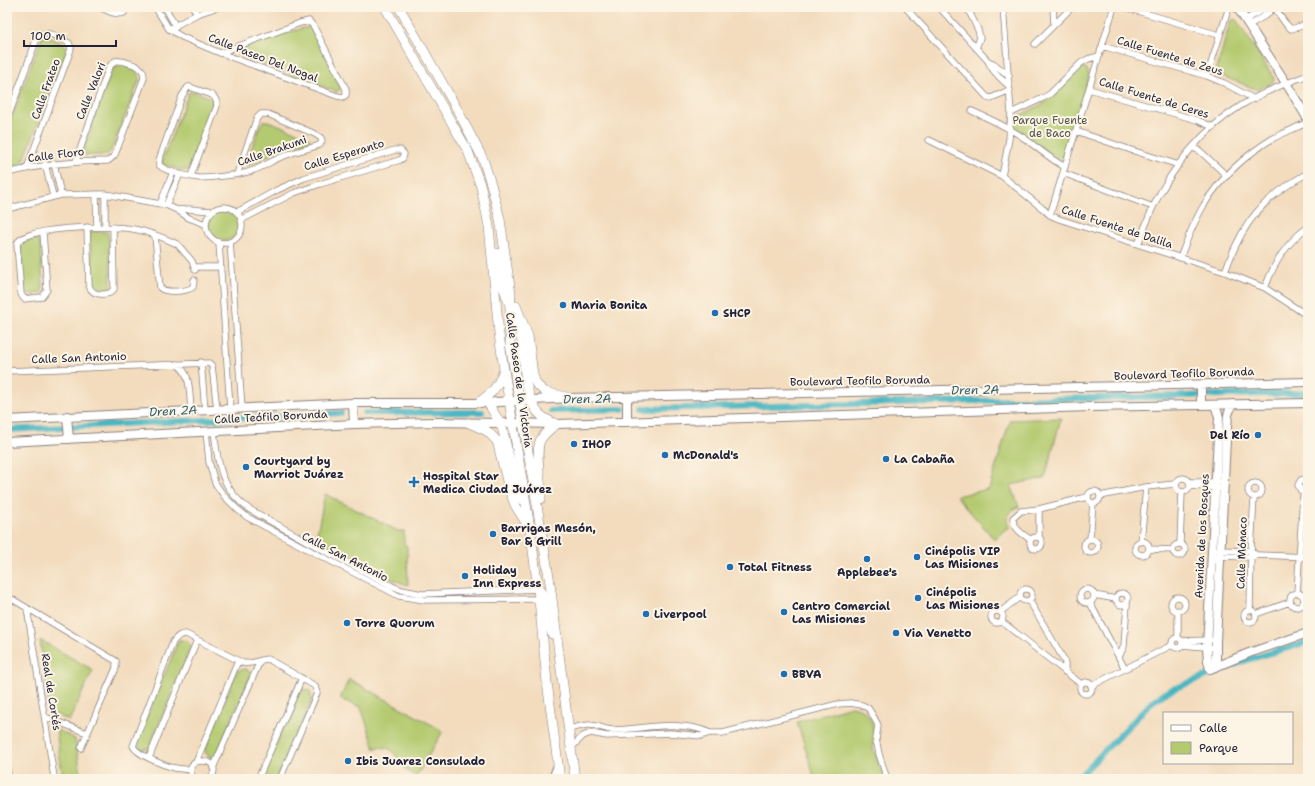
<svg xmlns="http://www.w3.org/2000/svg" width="1315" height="786" font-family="'Shantell Sans',sans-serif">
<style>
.green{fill:#b4ca6f;stroke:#6b7655}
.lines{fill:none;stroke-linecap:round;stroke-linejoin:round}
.canal{stroke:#48b6c3;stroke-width:6}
.street-casing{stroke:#8a7f7c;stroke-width:7}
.secondary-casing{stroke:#8a7f7c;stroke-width:10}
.primary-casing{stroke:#8a7f7c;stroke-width:10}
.street{stroke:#fff;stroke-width:5.5}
.secondary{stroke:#fff;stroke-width:8}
.primary{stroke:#fff;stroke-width:9}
.poi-dot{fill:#1f6fb2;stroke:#fcf5e5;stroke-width:1.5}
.labels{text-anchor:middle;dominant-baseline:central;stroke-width:4;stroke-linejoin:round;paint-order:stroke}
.street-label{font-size:11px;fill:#22223b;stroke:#fcf5e5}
.park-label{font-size:11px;fill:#4e544b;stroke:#fcf5e5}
.poi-label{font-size:11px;font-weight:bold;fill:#22223b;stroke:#fcf5e5;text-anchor:start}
.water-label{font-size:12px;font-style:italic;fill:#315d71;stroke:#fcf5e5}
</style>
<rect width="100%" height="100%" fill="#fcf5e5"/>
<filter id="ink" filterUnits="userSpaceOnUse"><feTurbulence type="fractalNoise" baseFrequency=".025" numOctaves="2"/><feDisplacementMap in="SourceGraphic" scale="8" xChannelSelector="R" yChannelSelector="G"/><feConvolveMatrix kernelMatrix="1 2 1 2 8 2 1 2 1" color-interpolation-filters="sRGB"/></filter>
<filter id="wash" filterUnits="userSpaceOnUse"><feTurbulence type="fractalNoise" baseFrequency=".012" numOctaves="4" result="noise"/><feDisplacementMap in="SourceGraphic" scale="16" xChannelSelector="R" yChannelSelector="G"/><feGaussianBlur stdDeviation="0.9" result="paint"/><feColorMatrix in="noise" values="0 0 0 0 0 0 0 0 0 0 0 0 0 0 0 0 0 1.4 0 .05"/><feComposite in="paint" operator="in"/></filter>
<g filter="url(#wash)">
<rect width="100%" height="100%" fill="#f3dcbe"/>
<!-- green -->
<path class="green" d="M1234,19L1237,21L1274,78L1273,82L1258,90L1222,76L1216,72L1230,22Z
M310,27L318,40L340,86V89L337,92L245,57L239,54L238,49L303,28Z
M42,37C51,38 61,41 67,47L66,52L24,160L20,165L7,169V129Z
M118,66C127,66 139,69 140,79L111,151L107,155H84L83,152L86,142L107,82L113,69Z
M1082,67L1087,69L1089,75L1067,150L1063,158L1060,160L1014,129L1012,124V120L1048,101Z
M189,92H197L213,99V102L189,169L185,171L164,165L162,161Z
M263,121H268L304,135L310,139L309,141L279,150L249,166L246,163L259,128Z
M208 225a16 16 0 1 1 32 0a16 16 0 1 1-32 0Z
M92,231L107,232L109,240L111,286L110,288L96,289L93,286L90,234Z
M37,239L40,244L43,289L42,293L33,294L25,293L24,288L21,249L24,242Z
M1061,418L1045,478L1011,485L1019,507C1012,509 1010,513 1007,519L1010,527L1003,531L995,540L956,496L989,489L1010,420Z
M325,494L398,531H404V544L407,546L408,585C375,574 346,556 316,539Z
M40,640L93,670L69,721L49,711Z
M179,640C185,640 188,641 191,646L149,748L144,749L140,748L137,740Z
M244,669H247L251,674L216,756L214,758C208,757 206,755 205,750L237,671Z
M349,679L443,731L416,777L405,769L393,752L388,748L378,747L375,749L361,707L340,699Z
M302,689L310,691L312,700L276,779H261L299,692Z
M851,706C863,707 872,716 873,728C874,734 873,740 873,747C875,757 881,769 885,779H815L797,722Z
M56,729L75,739L82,779H63Z"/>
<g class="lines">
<!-- canal -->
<path class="canal" d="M643,409L1308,393
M551,411L623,409
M365,413L482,412
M7,430L341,413
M1077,779L1152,702L1168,691L1250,659L1308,642"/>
</g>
</g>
<g filter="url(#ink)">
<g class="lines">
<defs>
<path id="street" d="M99,7C107,10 115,16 124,13L123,7
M155,7L169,29L182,37L220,53L337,96L343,97L346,95V89L314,27L309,21L300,23L220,53
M165,7L176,27
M193,7L197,14
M606,7L613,9L624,7
M905,7L987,97L991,98L1010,90
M939,7L988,61C992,71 1001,79 1009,86
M967,7L978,30L980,38L976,48
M1053,7L1054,24
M1124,7L1219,35
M1274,7L1285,23L1291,29L1308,24
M1245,20L1261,11L1271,7
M1249,25L1268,14L1273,7
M169,29L197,14L218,7
M1035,44L1072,7
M1102,46L1207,76L1224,83L1254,99
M988,61L993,63L1009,76
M1207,76L1229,7
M1089,89L1197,120L1213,127
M972,111C990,119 1008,127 1024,138C1038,148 1050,159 1065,167
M1011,113L1043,98L1050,94L1081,63L1088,59L1099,56
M7,120L37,38C47,28 59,38 69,43L71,48L70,52L27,168
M1076,131L1131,150L1179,165
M929,140L1002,176L1042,208L1050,215L1059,219L1225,272L1265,288L1308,316
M1193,148L1200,151L1227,176
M54,163L61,195
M45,164L53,196
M7,173C43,164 72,161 108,161L114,156L116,152L144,78C144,75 144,72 141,69C138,65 121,60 115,61L109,67L76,161
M1063,173L1153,207
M191,176L217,106C217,101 216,98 212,95L190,87H188L182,96L159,160V165C166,172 190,177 199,178C209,178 239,175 248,172C261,169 272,160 284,156C296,151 308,149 320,145L322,141L321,138L315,134L268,114H261L257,118L237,174
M1002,176L1009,139L1011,113L1003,7
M96,194L97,227
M105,194V227
M160,204L173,172
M166,205L180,174
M206 225a18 18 0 1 1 36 0a18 18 0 1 1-36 0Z
M7,209L61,195L105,194L166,205L177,210L189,218L205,224
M177,210L189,209L211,211
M237,212L277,190L304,178L395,150H400L404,154L403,158L400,160L320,184L294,193L241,220
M1050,215L1114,7
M87,227L89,286C93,296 102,295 110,293L114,289L113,227
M43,232L47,290L42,297L24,299L21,294L17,244C22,226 108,226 125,228C143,229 162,237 177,244
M155,236L160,288C166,293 186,292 193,287L194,280
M230,242L242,408
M219,243L230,408
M1138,244C1143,232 1148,219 1153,207C1172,167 1204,128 1242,105C1262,93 1286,83 1308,75
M179,246L192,261L195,270
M1180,258C1187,240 1194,221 1204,205C1219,179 1247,154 1272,139C1283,133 1296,128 1308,122
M195,267H221
M1225,272C1242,223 1262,198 1308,173
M1265,288C1274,263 1286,243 1308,227
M1304,314L1308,304
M201,362L205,410
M176,364C192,372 189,395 191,410
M7,371L209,363L212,366L217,409
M206,431L209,462L215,483L224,496L237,509L247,517L313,552L399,596L424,600L539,599
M214,431C218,464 220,488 249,509L310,543L392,586L402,590L422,594L538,589
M1176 485a7 7 0 1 1 14 0a7 7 0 1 1-14 0Z
M1190,482H1218
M1248 490a7 7 0 1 1 14 0a7 7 0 1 1-14 0Z
M1190,486L1218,488
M1088 497a6 6 0 1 1 12 0a6 6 0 1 1-12 0Z
M1308,492L1301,491L1298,485L1301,480L1305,479H1308
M1100,496L1146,487L1175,484
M1302,509H1308
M1030 543a6 6 0 1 1 12 0a6 6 0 1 1-12 0Z
M1039,537V509
M1030,539C1022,534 1013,528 1013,518L1021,511L1039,509L1087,497
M1090,539L1093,503
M1084 546a7 7 0 1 1 14 0a7 7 0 1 1-14 0Z
M1135 548a7 7 0 1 1 14 0a7 7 0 1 1-14 0Z
M1141,542L1146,487
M1173 550a6 6 0 1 1 12 0a6 6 0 1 1-12 0Z
M1180,544L1182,492
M1149,549L1173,550
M1217,550L1251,551L1254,553
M1217,556L1251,557L1258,555L1308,557
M1020 595a6 6 0 1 1 12 0a6 6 0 1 1-12 0Z
M1080 596a7 7 0 1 1 14 0a7 7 0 1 1-14 0Z
M1297,593L1303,496L1305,492
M1116 599a6 6 0 1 1 12 0a6 6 0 1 1-12 0Z
M1290 600a7 7 0 1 1 14 0a7 7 0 1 1-14 0Z
M1094,595L1116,599
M7,596L116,661V668L81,748
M1171 604a7 7 0 1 1 14 0a7 7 0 1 1-14 0Z
M1029,600L1063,658L1065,663V672
M1090,603L1125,669
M27,608L54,777L53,779
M1244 616a6 6 0 1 1 12 0a6 6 0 1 1-12 0Z
M1250,610L1251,551L1254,497
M991 617a6 6 0 1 1 12 0a6 6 0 1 1-12 0Z
M1000,612L1020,597
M1256,614L1290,602
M1001,621L1081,684
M1172 643a5 5 0 1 1 10 0a5 5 0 1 1-10 0Z
M1178,638V610
M1182,641L1210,640
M1182,645L1216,648
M1119,657L1124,646L1127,604
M1080 688a6 6 0 1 1 12 0a6 6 0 1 1-12 0Z
M1091,686L1172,645
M45,717L87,733
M568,729C575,728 582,725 589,725C598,725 605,730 613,730C644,729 682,719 710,733
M571,748L583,736L591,733L607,736L670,733L701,736L710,733H723L838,704L850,703L862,705L868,708L872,714L878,725L876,739L879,754L887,779
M149,758L197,640
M196,762L238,661
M213,768L260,661
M7,769L9,779
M191,770C186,769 180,769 175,768C165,766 137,755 133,746L173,642C177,637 179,634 186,634L243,663C254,665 259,659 268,659L315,686L317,693L280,779
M194,779C177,755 228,755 210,779
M258,779L302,678"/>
<path id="secondary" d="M1237,7L1286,83L1306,116L1308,122
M1201,385V404
M353,403L354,424
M1215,405L1219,417L1207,648L1208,661L1210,669L1249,653L1308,633
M67,416L69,439
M7,420L353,403H488C515,400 542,400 570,398L1308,382
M627,422V397
M7,442L354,424L435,422L557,424L1091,407L1308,403
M1217,666L1216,660V641L1226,440L1228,415L1232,404
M553,779L558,765"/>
<path id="primary" d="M385,7L468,151L481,187L489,226L499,334L504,370L530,528L538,589L547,682L560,779
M399,7L457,109L483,159L491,184L500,219L511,294L510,305V344L550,583L575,779
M497,253C499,265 500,278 504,289C510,307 518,324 522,342C525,361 523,382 531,400C536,414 544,419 557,424
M516,306L528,336L533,375L536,384L545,392L570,398
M478,403C492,393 497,388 503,372
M488,403L500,423L503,431L516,487L518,494L524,501
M469,423L487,431L497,441L509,489L515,505L527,524
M541,499C542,483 534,451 541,439C545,433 551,428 557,424
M539,590C549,596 548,622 552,634"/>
</defs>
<!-- street casing -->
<use href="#street" class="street-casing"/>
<!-- secondary casing -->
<use href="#secondary" class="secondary-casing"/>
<!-- primary casing -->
<use href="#primary" class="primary-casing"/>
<!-- street -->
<use href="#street" class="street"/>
<!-- secondary -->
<use href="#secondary" class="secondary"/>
<!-- primary -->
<use href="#primary" class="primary"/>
</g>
</g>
<!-- markers -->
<g class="poi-dot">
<circle cx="563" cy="305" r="4"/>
<circle cx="715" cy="313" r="4"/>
<circle cx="1258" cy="435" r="4"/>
<circle cx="574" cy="444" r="4"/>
<circle cx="665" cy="455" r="4"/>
<circle cx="886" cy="459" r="4"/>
<circle cx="246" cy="467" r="4"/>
<path d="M412 476h4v4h4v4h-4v4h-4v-4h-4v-4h4z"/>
<circle cx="493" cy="534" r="4"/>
<circle cx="917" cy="557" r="4"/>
<circle cx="867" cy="559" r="4"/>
<circle cx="730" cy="567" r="4"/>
<circle cx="465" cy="576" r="4"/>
<circle cx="918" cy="598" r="4"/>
<circle cx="784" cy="612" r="4"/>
<circle cx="646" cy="614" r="4"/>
<circle cx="347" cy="623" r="4"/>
<circle cx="896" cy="633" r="4"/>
<circle cx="784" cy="674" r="4"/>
<circle cx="348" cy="761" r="4"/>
</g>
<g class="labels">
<!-- street labels -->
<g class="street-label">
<text transform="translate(1170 56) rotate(17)">Calle Fuente de Zeus</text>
<text transform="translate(263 58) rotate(21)">Calle Paseo Del Nogal</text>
<text transform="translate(46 89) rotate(-70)">Calle Frateo</text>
<text transform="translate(91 91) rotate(-68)">Calle Valori</text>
<text transform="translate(1154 98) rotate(17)">Calle Fuente de Ceres</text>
<text transform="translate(272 151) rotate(-19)">Calle Brakumi</text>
<text transform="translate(56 155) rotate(-7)">Calle Floro</text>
<text transform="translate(344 155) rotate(-17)">Calle Esperanto</text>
<text transform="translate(1117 227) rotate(18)">Calle Fuente de Dalila</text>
<text transform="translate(79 358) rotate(-2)">Calle San Antonio</text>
<text transform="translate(1184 374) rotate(-2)">Boulevard Teofilo Borunda</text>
<text transform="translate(519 380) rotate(82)">Calle Paseo de la Victoria</text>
<text transform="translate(860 381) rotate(-1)">Boulevard Teofilo Borunda</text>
<text transform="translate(271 417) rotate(-3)">Calle Teófilo Borunda</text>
<text transform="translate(1202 536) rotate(-87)">Avenida de los Bosques</text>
<text transform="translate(1242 553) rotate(-88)">Calle Mónaco</text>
<text transform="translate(345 557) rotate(27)">Calle San Antonio</text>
<text transform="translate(51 692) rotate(81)">Real de Cortés</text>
</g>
<!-- park labels -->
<g class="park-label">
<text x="1050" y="120">Parque Fuente<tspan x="1050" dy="13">de Baco</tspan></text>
</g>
<!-- poi labels -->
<g class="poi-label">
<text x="571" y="305">Maria Bonita</text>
<text x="723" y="313">SHCP</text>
<text x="1250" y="435" text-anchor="end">Del Río</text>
<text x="582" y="444">IHOP</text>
<text x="673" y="455">McDonald's</text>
<text x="894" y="459">La Cabaña</text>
<text x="254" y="461">Courtyard by<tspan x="254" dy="13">Marriot Juárez</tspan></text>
<text x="423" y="476">Hospital Star<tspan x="423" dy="13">Medica Ciudad Juárez</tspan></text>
<text x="501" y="528">Barrigas Mesón,<tspan x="501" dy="13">Bar &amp; Grill</tspan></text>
<text x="925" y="551">Cinépolis VIP<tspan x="925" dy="13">Las Misiones</tspan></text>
<text x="738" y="567">Total Fitness</text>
<text x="473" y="570">Holiday<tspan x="473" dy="13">Inn Express</tspan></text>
<text x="867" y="572" text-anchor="middle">Applebee's</text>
<text x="926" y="592">Cinépolis<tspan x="926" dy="13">Las Misiones</tspan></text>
<text x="792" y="606">Centro Comercial<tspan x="792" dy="13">Las Misiones</tspan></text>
<text x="654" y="614">Liverpool</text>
<text x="355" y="623">Torre Quorum</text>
<text x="904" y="633">Via Venetto</text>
<text x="792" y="674">BBVA</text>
<text x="356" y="761">Ibis Juarez Consulado</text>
</g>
<!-- water labels -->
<g class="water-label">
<text transform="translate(975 390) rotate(-1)">Dren 2A</text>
<text transform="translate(587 399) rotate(-1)">Dren 2A</text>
<text transform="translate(173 411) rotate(-3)">Dren 2A</text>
</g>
</g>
<!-- margin -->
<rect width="1315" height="786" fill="none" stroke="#fcf5e5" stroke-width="24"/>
<!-- legend -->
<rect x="1163" y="712" width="130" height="52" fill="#fcf5e5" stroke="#a5a1a1"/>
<rect x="1171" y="725" width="20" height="6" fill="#ffffff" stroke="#a5a1a1"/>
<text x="1199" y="732" font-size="12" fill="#22223b">Calle</text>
<rect x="1171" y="742" width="20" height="12" fill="#b4ca6f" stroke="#a5a1a1"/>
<text x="1199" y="752" font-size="12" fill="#22223b">Parque</text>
<!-- scale -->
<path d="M24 40v6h92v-6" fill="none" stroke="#22223b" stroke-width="2"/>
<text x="30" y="40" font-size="12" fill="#22223b" stroke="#fcf5e5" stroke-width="3" paint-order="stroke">100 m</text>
</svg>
